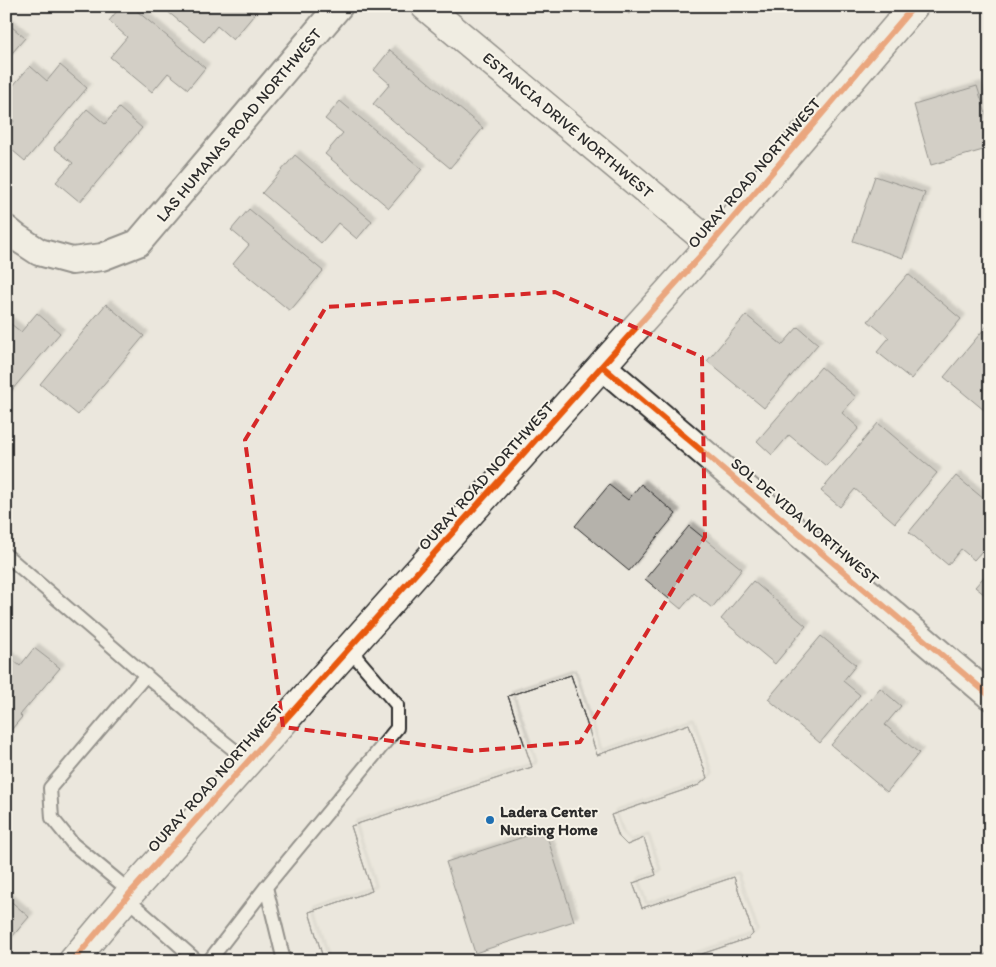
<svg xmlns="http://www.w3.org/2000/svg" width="996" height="967" font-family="Itim,sans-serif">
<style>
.building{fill:#b5b2ab;stroke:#2b2b2b;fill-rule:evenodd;filter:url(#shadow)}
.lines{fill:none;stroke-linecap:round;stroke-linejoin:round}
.service-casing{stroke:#2b2b2b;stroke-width:16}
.minor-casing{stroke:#2b2b2b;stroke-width:30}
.tertiary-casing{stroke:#2b2b2b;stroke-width:31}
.secondary-casing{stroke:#2b2b2b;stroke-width:31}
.service{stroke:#f7f3e8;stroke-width:12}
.minor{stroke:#f7f3e8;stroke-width:26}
.tertiary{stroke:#f7f3e8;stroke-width:28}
.secondary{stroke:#f7f3e8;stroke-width:28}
.cycleway-casing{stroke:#f7f3e8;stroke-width:9}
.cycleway{stroke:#e8590c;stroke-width:6}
.marked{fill:none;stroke:#d62828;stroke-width:4;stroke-dasharray:10 6;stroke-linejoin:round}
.poi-dot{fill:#1f6fb2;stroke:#f7f3e8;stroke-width:2}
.labels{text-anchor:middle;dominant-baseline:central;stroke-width:4;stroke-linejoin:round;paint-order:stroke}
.street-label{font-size:16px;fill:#2b2b2b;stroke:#f7f3e8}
.poi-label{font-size:16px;font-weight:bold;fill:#2b2b2b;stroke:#f7f3e8;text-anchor:start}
</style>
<defs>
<filter id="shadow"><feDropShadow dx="4.5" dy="-4.5" stdDeviation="1" flood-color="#0004"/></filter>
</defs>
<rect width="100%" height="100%" fill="#ebe7dd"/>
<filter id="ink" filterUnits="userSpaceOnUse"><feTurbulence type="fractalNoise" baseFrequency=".02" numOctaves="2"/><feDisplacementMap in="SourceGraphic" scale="10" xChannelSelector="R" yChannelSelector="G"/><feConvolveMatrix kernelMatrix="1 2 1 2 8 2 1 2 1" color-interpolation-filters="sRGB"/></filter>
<g filter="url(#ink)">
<!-- building -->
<path class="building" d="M121,6H131L205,68L188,89L168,73L152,92L110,57L127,37L109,21Z
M161,6H243L254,15L233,40L217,26L204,42Z
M620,6H635L629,14Z
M6,22L25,38L6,60Z
M390,50L483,128L450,168L373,104L390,84L374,70Z
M60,65L87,88L25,161L6,145V131L14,121L6,115V94L30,66L47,81Z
M977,86L990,127V148L931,165L914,105Z
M340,101L422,169L389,208L325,154L343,133L325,119Z
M119,108L142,128L80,202L56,182L73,163L54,148L87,109L105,124Z
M295,155L372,221L357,239L338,223L321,243L262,193Z
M875,176L925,193L903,258L853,241Z
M249,209L323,271L290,311L233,264L249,245L231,230Z
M908,274L961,319L911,379L877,352L889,338L868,321Z
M106,304L144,336L78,415L40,384Z
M37,313L60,333L6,397V320L21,332Z
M746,315L782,345L798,327L818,344L764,408L707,361Z
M990,322V415L944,377Z
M821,367L856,397L842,413L859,428L826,466L789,435L772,455L757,441Z
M878,423L937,473L895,523L855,489L840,507L821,491Z
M956,476L990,504V542L974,560L961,549L948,565L909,532Z
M641,484L676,514L629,571L575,526L609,485L628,500Z
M689,526L742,569L712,608L694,593L681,609L645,579Z
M990,570V599L975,587Z
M753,581L806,626L775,664L721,619Z
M821,636L856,665L843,681L860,695L820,743L768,699Z
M34,648L60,668L20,715L22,717L6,736V654L20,666Z
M571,675L597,755L689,724L707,778L699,785L611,815L619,837L627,845L644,838L656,875L633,883L642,908L734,877L753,934L749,938L681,961H337V960L324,961L309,912L372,891L351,826L532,767L508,696ZM545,830L574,921L475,953L446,862Z
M571,675L597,755L689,724L707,778L699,785L611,815L619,837L627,845L644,838L656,875L633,883L642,908L734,877L753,934L749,938L681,961H337V960L324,961L309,912L372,891L351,826L532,767L508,696Z
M880,688L901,706L885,725L919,753L887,792L831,745Z
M6,897L29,917L6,944Z"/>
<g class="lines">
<defs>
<path id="service" d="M6,555L208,729L248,761
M131,892L73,844L52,818L50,788L146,675
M126,898L197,961
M209,961L266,887
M284,961L266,887L397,728V705L349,649
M989,961L990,960"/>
<path id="minor" d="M6,229L16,237L39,252L72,261L102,257L138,243L339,6
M602,366L990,696"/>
<path id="tertiary" d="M425,6L711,244"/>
<path id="secondary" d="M73,961L131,892L711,244L914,6"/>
</defs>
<!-- service casing -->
<use href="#service" class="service-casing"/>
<!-- minor casing -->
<use href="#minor" class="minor-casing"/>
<!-- tertiary casing -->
<use href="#tertiary" class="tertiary-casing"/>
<!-- secondary casing -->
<use href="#secondary" class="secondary-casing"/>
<!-- service -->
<use href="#service" class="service"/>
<!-- minor -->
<use href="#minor" class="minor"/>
<!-- tertiary -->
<use href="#tertiary" class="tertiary"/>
<!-- secondary -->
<use href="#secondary" class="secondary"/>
<defs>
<path id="cycleway" d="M602,366L990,696
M73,961L131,892L711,244L914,6"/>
</defs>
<!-- cycleway casing -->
<use href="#cycleway" class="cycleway-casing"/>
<!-- cycleway -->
<use href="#cycleway" class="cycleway"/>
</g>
</g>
<!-- marked area -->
<path d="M0 0H996V967H0ZM555,292L702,357L705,537L580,742L471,751L283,727L245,440L326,307Z" fill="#ebe7dd" fill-opacity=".55" fill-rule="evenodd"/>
<path class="marked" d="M555,292L702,357L705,537L580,742L471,751L283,727L245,440L326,307Z"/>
<!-- markers -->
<circle class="poi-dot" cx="490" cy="820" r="5"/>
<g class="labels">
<!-- street labels -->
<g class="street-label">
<text transform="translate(239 125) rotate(-50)">LAS HUMANAS ROAD NORTHWEST</text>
<text transform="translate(568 125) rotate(40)">ESTANCIA DRIVE NORTHWEST</text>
<text transform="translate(754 173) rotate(-49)">OURAY ROAD NORTHWEST</text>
<text transform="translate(486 476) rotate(-48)">OURAY ROAD NORTHWEST</text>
<text transform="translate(805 521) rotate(40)">SOL DE VIDA NORTHWEST</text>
<text transform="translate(215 778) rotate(-48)">OURAY ROAD NORTHWEST</text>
</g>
<!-- poi labels -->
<g class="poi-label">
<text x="500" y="811">Ladera Center<tspan x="500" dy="18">Nursing Home</tspan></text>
</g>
</g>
<!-- margin -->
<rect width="996" height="967" fill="none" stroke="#f7f3e8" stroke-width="25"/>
<rect x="12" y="12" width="971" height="942" fill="none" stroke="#2b2b2b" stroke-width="2" filter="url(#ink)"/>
</svg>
